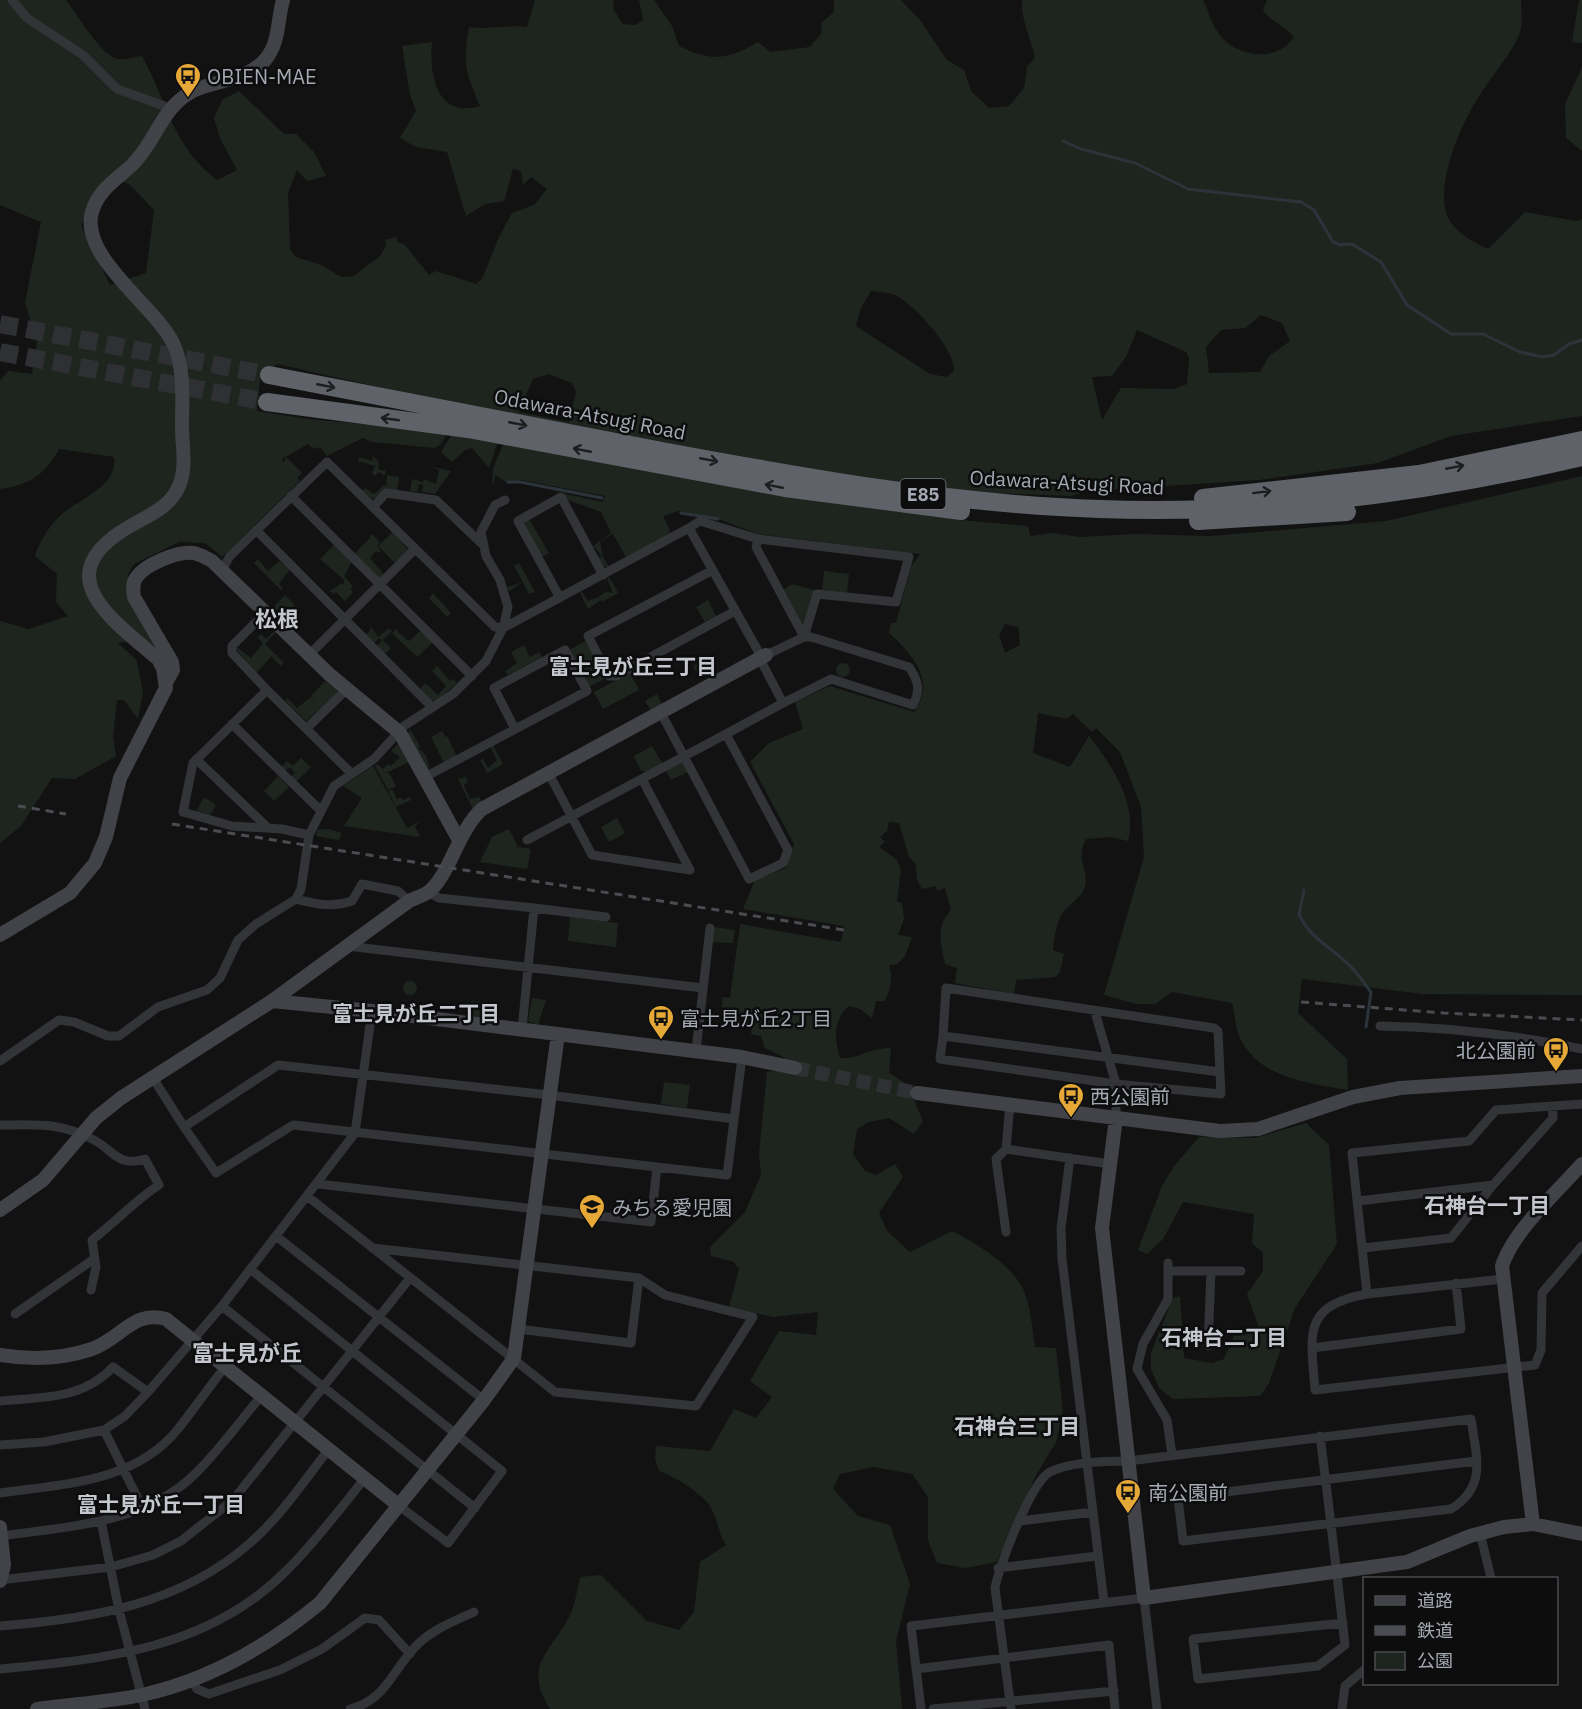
<svg xmlns="http://www.w3.org/2000/svg" width="1582" height="1709" font-family="'IBM Plex Sans','Noto Sans JP',sans-serif">
<style>
.green{fill:#1e251f;fill-rule:evenodd}
.lines{fill:none;stroke-linecap:round;stroke-linejoin:round}
.stream{stroke:#2c343b;stroke-width:3}
.secondary-tunnel{stroke:#2f3033;stroke-width:14;stroke-dasharray:14 7;stroke-linecap:butt}
.highway-tunnel{stroke:#2f3033;stroke-width:18;stroke-dasharray:18 9;stroke-linecap:butt}
.street{stroke:#333438;stroke-width:9}
.secondary{stroke:#414348;stroke-width:14}
.highway{stroke:#5f6268;stroke-width:18}
.rail{stroke:#4a4c51;stroke-width:3;stroke-dasharray:8 6;stroke-linecap:butt}
.oneway{stroke:#1d1e20}
.labels{text-anchor:middle;dominant-baseline:central;stroke-width:5;stroke-linejoin:round;paint-order:stroke}
.shield{fill:#0d0d0e;stroke:#777a82;stroke-width:1.5}
.shield-label{font-size:18px;font-weight:bold;fill:#a4a9b3}
.poi-label{font-size:20px;fill:#a4a9b3;stroke:#0d0d0e;text-anchor:start}
.street-label{font-size:20px;fill:#a4a9b3;stroke:#0d0d0e}
.neighbourhood-label{font-size:21px;font-weight:bold;fill:#c5c7cf;stroke:#0d0d0e}
.quarter-label{font-size:22px;font-weight:bold;fill:#c5c7cf;stroke:#0d0d0e}
</style>
<rect width="100%" height="100%" fill="#121213"/>
<!-- green -->
<path class="green" d="M0,0H66C77,14 102,57 118,59C126,60 135,57 142,56C168,103 172,146 217,180L237,170L220,138L214,118L222,100L239,91L284,134H296L314,152L326,176L307,181L297,170L288,193L290,249L296,257L321,265L342,277L354,276L381,255L386,245L385,240L396,237L398,242L404,244L429,275L436,271L476,284L482,279L499,237L512,213L534,205L547,189L531,177L523,185L521,171L513,169L504,201L485,204L466,216L447,152L416,147L400,138L416,111L410,95L402,46L432,42C429,74 436,119 480,106C466,72 462,65 469,27C489,30 507,24 527,27L535,0H614L613,9L623,24L635,25L643,20L639,0H654L672,26L679,46C712,62 728,60 758,42L770,52L810,47L821,34L822,22L834,12V0H901L920,20L947,60L964,70L971,91L989,108L1009,106L1024,88L1027,67L1035,57C1030,37 1021,20 1022,0H1203C1208,10 1212,25 1219,34C1237,58 1277,63 1294,37C1284,26 1272,22 1263,10L1267,0H1521C1521,9 1523,23 1520,32C1514,51 1489,79 1478,98C1461,124 1435,184 1447,215C1454,233 1472,241 1488,249L1525,212L1576,221L1582,219V416L1451,436L1378,463L1259,480L1089,491L1070,496L945,491L854,478L516,418L277,364L260,379L257,411L308,419L439,431L446,435L441,444L435,448L372,442L363,438L327,456L320,447L314,449L308,444L282,459L283,463L286,457L302,473L297,478L300,481L222,557L205,543L179,542L134,564L128,574L127,598L164,653L143,639L118,643L137,661L143,693L138,719L124,700H117L113,737L116,756L75,779L52,778L21,826L0,843V621L29,629L68,616L56,602L57,574L35,556C39,542 51,523 63,513C82,498 118,485 114,457L59,449C45,475 29,485 0,489V381L8,371L32,374L37,343L25,302L41,222L0,205ZM110,174L130,185L154,210L146,273L110,285L81,225ZM871,291C878,292 888,292 895,295C914,304 956,350 954,371L946,377L930,374L856,326L861,308ZM1261,315L1282,323L1290,341L1269,356L1260,372L1209,373L1206,347L1221,330L1245,328ZM1137,330L1186,352L1189,358L1187,384L1173,389L1121,388L1102,420L1092,377L1112,376L1126,357ZM549,374L572,383L576,392L569,422L519,412L533,379Z
M1579,0H1582V43L1572,42Z
M1582,67V151L1566,138L1565,104Z
M452,434L498,441L489,468L472,448L465,450L452,462L441,452Z
M504,442L960,520L1028,526L1030,536L1052,533L1080,537L1133,534L1211,536L1386,521L1582,476V995L1423,994L1302,979L1298,1013L1347,1059L1348,1090C1311,1084 1260,1078 1241,1040C1235,1029 1235,1014 1232,1003L1172,992L1155,1004H1136L1104,995L1144,857L1141,807L1120,752L1096,728L1092,732L1073,714L1067,719L1038,713L1033,753L1070,767L1089,736C1111,764 1138,803 1128,841L1110,837L1086,839C1074,860 1091,871 1084,889C1079,900 1069,904 1062,914C1056,923 1054,939 1053,950L1064,954L1060,972L1055,977L1016,980L1014,994L955,983L957,968L945,964C941,944 935,926 951,910L945,888L937,891L936,886L922,889L917,880L916,865L909,857L899,823L889,822L887,831L880,837L885,842L879,847L896,859L901,869L897,901L902,903L904,919L898,935L912,937L905,956L897,964L889,965C893,978 891,988 885,1001H876L872,1018L860,1009L849,1006C833,1018 834,1040 840,1058C860,1059 868,1048 891,1048L889,1073L908,1085L923,1121L914,1134L889,1118L869,1122L857,1129L853,1154L865,1171L876,1175L895,1164L903,1177L879,1213L887,1231L910,1252L952,1231C977,1244 1010,1263 1023,1289C1031,1305 1032,1329 1035,1347L1056,1348L1063,1412L1056,1442L1035,1477L997,1562L965,1568L937,1563L928,1540V1497L912,1474L873,1467L840,1474L833,1489L858,1516L890,1525L910,1584L896,1641L902,1709H550C522,1665 551,1652 569,1617C575,1606 577,1590 580,1577L601,1575L647,1621L679,1630L694,1612L700,1562L726,1545C719,1534 718,1522 712,1510C706,1495 674,1476 659,1471L655,1459L656,1446L710,1451L734,1409L756,1418L772,1397L750,1381L779,1331L816,1335L818,1312L773,1317L729,1307L739,1269L734,1262L711,1256L710,1247L745,1212L761,1175L759,1153L767,1072L785,1069V1058L765,1048L761,1036L751,1034L752,1028L744,1019L735,1018L734,1012L722,1011V997L730,998L740,924L841,942L844,926L743,909L755,880L786,868L794,844L750,762L769,743L803,729L795,702L830,686L914,712C937,681 912,654 889,633L891,623H896L911,567L920,554L757,534L719,519L679,511L663,516L670,530L668,535L626,557L613,534L600,541L603,557L609,567L602,566L598,558L602,556L593,546L611,533L601,512L565,499V494L603,502L605,496L522,480L505,482L496,475L492,486L493,468ZM1005,624L1018,627L1020,645L1005,653L999,635Z
M373,456L379,462L378,469L386,471L385,476L379,472L375,476L372,473L375,466L358,461L359,457L372,461Z
M427,466L451,471L435,494L422,492L423,485L419,484L417,492L410,491L412,479L423,482L424,479L436,484L439,470Z
M387,475L399,477L397,491L371,499L362,491L365,488L374,494L384,485L386,487Z
M529,519L549,553L542,557L524,525L525,521Z
M393,532L408,550L395,563L378,546Z
M372,534L380,542L377,546L381,551L379,553L376,551L370,558L384,574L382,577H377L354,554L369,539L372,541L369,538Z
M335,544L352,561L344,576L353,586L350,589L353,592L345,601L336,592L334,594L330,591L342,583L344,585V580L320,559Z
M258,559L268,571L279,561L290,569L279,584L283,588L281,590L254,563Z
M519,563L535,592L529,594L523,582L509,591L507,587L523,582L514,566Z
M824,571L849,574L847,593L822,590Z
M609,577L618,593L602,602L601,600L588,609L580,593L582,592L588,601L599,597L600,599L599,596L606,592L613,593L607,578Z
M792,584L814,590L803,628L783,590Z
M433,593L451,613L447,617L429,598Z
M285,595L295,605L280,619L271,610Z
M708,600L716,616L705,622L696,607Z
M370,625L378,637L389,628L392,631L383,640L391,648L385,654L377,646L382,640L379,638L374,643L366,635L371,629Z
M397,628L398,632L409,641L421,630L433,642L417,657L392,633Z
M274,631L276,632L265,644L284,663L281,666L272,658L273,655L256,673L236,649L238,648L251,658L263,643L258,638L261,634L266,639Z
M586,641L606,678L589,687L569,650Z
M524,645L530,657L539,652L542,657L508,675L505,671L517,663L511,652Z
M705,658L715,676L711,678L707,672L699,677L693,666Z
M836 670a7 7 0 1 1 14 0a7 7 0 1 1-14 0Z
M437,666L450,681L453,679L457,683L437,701L431,700L420,689L425,683L438,695L446,686L432,671Z
M630,673L639,690L603,709L594,692Z
M325,681L337,690V694L306,721L285,701L287,698L297,708L311,697L316,703L311,696Z
M657,694L662,704L651,711L645,701Z
M410,729L420,746L418,748L426,755L430,771L426,770L407,735Z
M442,731L445,736L440,739L447,736L457,757L444,763L431,737Z
M398,744L409,762L386,773H389L396,786L388,790L375,766L377,764L383,769L388,764L391,766L400,757L391,751Z
M493,745L503,764L487,773L480,760L483,759L488,768L497,760L490,747Z
M652,746L662,763L646,772L641,771L634,756Z
M301,758L311,767L296,782L291,777L295,773L291,768L286,769V772L281,767L287,761L293,766Z
M682,760L688,772L671,780L665,769Z
M373,766L407,828L423,820L415,826L420,837L344,826L362,798L343,786Z
M278,776L289,787L274,801L264,791Z
M466,777L468,782L464,785L470,799L479,797L482,802L473,809L458,779Z
M392,789L397,799L401,797L403,800L410,797L411,800L396,807L388,791Z
M204,797L216,805L210,815L196,811Z
M617,818L625,833L609,842L601,827Z
M329,829L342,833L339,840L316,836L317,830Z
M509,829L518,847L531,849L527,869L480,862L492,837Z
M570,917L618,923L616,947L568,941Z
M714,927L735,930L733,943L712,942Z
M403 988a7 7 0 1 1 14 0a7 7 0 1 1-14 0Z
M532,998L546,1000L538,1025L528,1021Z
M471,1001L491,1003L490,1020L470,1018Z
M664,1082L690,1085L687,1108L661,1104Z
M1306,1123L1329,1145L1337,1244L1295,1308L1269,1383L1260,1396L1173,1399L1159,1388L1151,1369V1353L1173,1298L1180,1296L1184,1358L1212,1363L1224,1359L1234,1336L1245,1335L1259,1327L1247,1294L1263,1271V1253L1252,1243L1254,1214L1183,1202L1163,1239L1147,1254L1138,1250L1162,1186L1175,1165L1199,1137L1255,1138Z"/>
<g class="lines">
<!-- stream -->
<path class="stream" d="M1063,141L1081,149L1135,163L1188,189L1301,202L1314,210L1333,242L1340,245L1352,244L1381,262L1407,305L1451,334H1483L1520,352L1543,357L1554,355L1569,344L1582,340
M508,482H520L602,498
M681,513L718,519
M1304,890L1299,915C1312,939 1326,944 1346,962C1356,970 1363,982 1371,992L1366,1027"/>
<!-- secondary-tunnel -->
<path class="secondary-tunnel" d="M795,1068L917,1093"/>
<!-- highway-tunnel -->
<path class="highway-tunnel" d="M0,324L269,375
M0,352L267,402"/>
<!-- street -->
<path class="street" d="M12,0L27,18L83,55L117,89L170,108
M291,496L472,676
M373,507L386,493L436,500L481,543
M689,528L700,521L758,539L909,557L896,602L817,594L804,637
M256,530L432,707
M758,539L756,547L804,637
M222,570L230,556L327,462L495,627L503,628L689,528L762,658
M713,570L588,636L609,676H616L735,611
M560,598L518,521L561,497L603,575
M266,612L232,646V653L267,690L193,763L183,812L232,826L282,829L309,835L334,786L374,759L404,726L453,694L486,661L503,628L508,607L500,580L486,556L481,532L495,505L505,500
M309,655L415,549
M766,655L804,637H811L909,667C918,680 921,690 913,705L831,679L783,703
M267,690L352,774
M660,711L749,879L783,863L788,850L726,734L783,703L760,659
M232,724L320,810
M307,728L347,689
M196,759L267,827
M548,772L592,855L690,870
M425,777L587,691L565,650L494,688L515,729
M642,779L690,870
M309,835L301,889L296,899C317,904 331,908 352,901L362,884L398,891L409,901
M527,840L726,734
M428,892L439,898L534,908L522,1029
M534,908L606,917
M347,946L703,988
M1095,1012L1116,1084V1118
M1380,1026C1448,1027 1516,1035 1582,1049
M943,1036L946,988L1214,1028L1218,1031L1221,1094L1116,1084L940,1059L943,1036L1220,1072
M696,1051L710,928
M0,1061L59,1020L74,1022L108,1036H119L158,1007L207,990L220,978L238,940L256,924L296,899
M153,1078L184,1127L278,1065L549,1095L734,1119
M1010,1104L1006,1149L1110,1164
M0,1125C36,1125 59,1122 92,1139C112,1148 117,1168 145,1159L159,1185C134,1201 116,1222 92,1240L96,1267L91,1290
M184,1127L216,1173L293,1125L657,1167
M1006,1149L996,1159L1006,1232
M1070,1158L1061,1228L1062,1259L1104,1602
M318,1184L651,1222L657,1167L727,1175L742,1057
M307,1196L555,1392L696,1406L753,1317L665,1295L639,1278L372,1248
M1358,1201L1493,1185
M276,1236L484,1400
M1363,1248L1451,1238L1493,1185L1553,1118L1552,1107
M1168,1263V1299L1143,1344L1137,1369L1167,1420L1172,1455
M250,1269L502,1471L448,1543L398,1505
M1168,1271H1241
M1503,1279L1367,1294L1352,1153L1469,1141L1496,1110L1582,1104
M1367,1294C1301,1306 1311,1335 1315,1390L1535,1365L1541,1350L1542,1293L1582,1246
M222,1306L475,1508
M15,1314L94,1259
M518,1329L631,1343L639,1278
M1208,1346L1211,1271
M1312,1348L1461,1329L1456,1283
M0,1401C42,1397 82,1400 113,1367L148,1392
M104,1430L143,1509
M1320,1436C1329,1505 1337,1575 1345,1645L1318,1666L1198,1679L1193,1639L1343,1623
M0,1445L44,1442L104,1430L125,1416L148,1392L222,1306L355,1133L372,1011
M0,1493C62,1484 135,1483 178,1429C194,1409 209,1387 225,1367
M101,1521L119,1610L145,1709
M1020,1521L1093,1512
M1480,1533L1491,1578
M2,1536C69,1526 145,1524 196,1473C220,1449 240,1421 262,1395
M998,1568L1097,1556
M0,1580L111,1567L153,1555L181,1541L233,1500L410,1278
M0,1626C90,1619 180,1605 250,1543C280,1517 305,1480 329,1449
M0,1669C105,1659 210,1649 288,1569C316,1541 340,1509 365,1478
M916,1669L1109,1645L1115,1709
M192,1680L197,1689L209,1694L280,1670L322,1649L365,1618L379,1620L410,1654
M350,1709C387,1700 393,1668 418,1644C434,1629 454,1621 474,1612
M921,1709L911,1626L1144,1598L1157,1709
M933,1709L1114,1691
M1011,1709L995,1588C999,1566 1031,1482 1050,1472C1073,1461 1103,1462 1128,1461L1471,1419C1476,1456 1488,1486 1451,1509L1183,1541L1178,1498L1476,1461
M1342,1709L1345,1686L1364,1670"/>
<!-- secondary -->
<path class="secondary" d="M167,681L173,670L172,662L134,597C133,590 132,584 136,578C145,564 178,551 193,553C200,554 206,558 212,561L330,675L400,733L459,840
M0,935L70,893L95,863L106,837L120,778L166,688L163,668L158,659C109,617 45,574 132,525C150,515 170,507 179,486C187,468 182,446 182,427C182,400 185,368 173,343C155,306 79,256 92,212C98,190 117,179 132,165C157,141 161,106 195,90C218,80 248,79 265,60C280,42 277,21 283,0
M272,1001L372,1011L742,1057L795,1068
M917,1093L1220,1131L1258,1129L1353,1097L1400,1088L1582,1076
M1116,1118L1102,1228L1144,1598L1407,1562L1470,1536L1504,1527L1533,1524L1582,1534
M0,1210L43,1180L96,1118L121,1098L272,1001L409,901C415,898 422,896 427,893C449,878 458,830 482,809L766,655
M0,1355C31,1360 62,1359 92,1349C122,1338 133,1310 166,1319L398,1505
M1533,1524L1502,1266C1513,1231 1557,1192 1582,1164
M0,1527L4,1565L0,1581
M37,1709C72,1704 108,1702 142,1695C209,1680 268,1646 320,1603L484,1400L514,1358L558,1034"/>
<!-- highway -->
<path class="highway" d="M269,375C400,401 531,426 662,451C807,478 952,504 1099,509C1262,515 1423,494 1582,457
M267,402L468,429L785,488L961,511
M1203,498L1419,474L1582,440
M1198,521L1347,512"/>
<!-- rail -->
<path class="rail" d="M18,806L66,814
M172,824L844,930
M1301,1002L1444,1013L1582,1020"/>
</g>
<!-- one-way arrows -->
<defs><path id="oneway-shaft" d="M-6 0H5M1.5-3L5.5 0L1.5 3" fill="none" stroke-width="1.6" stroke-linecap="round" stroke-linejoin="round" transform="scale(1.5)"/></defs>
<g class="oneway">
<use href="#oneway-shaft" transform="translate(326 386) rotate(11)"/>
<use href="#oneway-shaft" transform="translate(390 419) rotate(-172)"/>
<use href="#oneway-shaft" transform="translate(518 424) rotate(11)"/>
<use href="#oneway-shaft" transform="translate(582 450) rotate(-169)"/>
<use href="#oneway-shaft" transform="translate(709 460) rotate(11)"/>
<use href="#oneway-shaft" transform="translate(1455 467) rotate(-11)"/>
<use href="#oneway-shaft" transform="translate(774 486) rotate(-169)"/>
<use href="#oneway-shaft" transform="translate(1262 492) rotate(-7)"/>
</g>
<!-- icons -->
<defs>
<symbol id="bus-pin" viewBox="-11 -11 22 30"><path d="M0 17L-7.5 6A9.5 9.5 0 1 1 7.5 6Z" fill="#e6a937" stroke="#0d0d0e"/><path d="M-5-6H5V4H4V6H2V4H-2V6H-4V4H-5ZM-3.5-4V0h7V-4ZM-3.5 1.2v1.5H-2V1.2ZM2 1.2v1.5H3.5V1.2Z" fill="#111"/></symbol>
<symbol id="school-pin" viewBox="-11 -11 22 30"><path d="M0 17L-7.5 6A9.5 9.5 0 1 1 7.5 6Z" fill="#e6a937" stroke="#0d0d0e"/><path d="M0-5L7-2L0 1L-7-2ZM-4 1L0 2.5L4 1V4Q0 6-4 4Z" fill="#111"/></symbol>
</defs>
<g fill-rule="evenodd">
<use href="#bus-pin" x="173" y="61" width="30" height="40"/>
<use href="#bus-pin" x="646" y="1003" width="30" height="40"/>
<use href="#bus-pin" x="1541" y="1035" width="30" height="40"/>
<use href="#bus-pin" x="1056" y="1081" width="30" height="40"/>
<use href="#school-pin" x="577" y="1192" width="30" height="40"/>
<use href="#bus-pin" x="1113" y="1477" width="30" height="40"/>
</g>
<g class="labels">
<!-- shield labels -->
<rect class="shield" x="900.5" y="479" width="45" height="30" rx="4.5"/>
<g class="shield-label">
<text x="923" y="494">E85</text>
</g>
<!-- poi labels -->
<g class="poi-label">
<text x="207" y="76">OBIEN-MAE</text>
<text x="680" y="1018">富士見が丘2丁目</text>
<text x="1536" y="1050" text-anchor="end">北公園前</text>
<text x="1090" y="1096">西公園前</text>
<text x="612" y="1207">みちる愛児園</text>
<text x="1148" y="1492">南公園前</text>
</g>
<!-- street labels -->
<g class="street-label">
<text transform="translate(590 414) rotate(11)">Odawara-Atsugi Road</text>
<text transform="translate(1067 482) rotate(3)">Odawara-Atsugi Road</text>
</g>
<!-- neighbourhood labels -->
<g class="neighbourhood-label">
<text x="633" y="666">富士見が丘三丁目</text>
<text x="416" y="1013">富士見が丘二丁目</text>
<text x="1487" y="1205">石神台一丁目</text>
<text x="1224" y="1337">石神台二丁目</text>
<text x="1017" y="1426">石神台三丁目</text>
<text x="161" y="1504">富士見が丘一丁目</text>
</g>
<!-- quarter labels -->
<g class="quarter-label">
<text x="277" y="618">松根</text>
<text x="247" y="1352">富士見が丘</text>
</g>
</g>
<!-- legend -->
<rect x="1363" y="1577" width="195" height="108" fill="#0d0d0e" stroke="#494b50" stroke-width="1.5"/>
<rect x="1375" y="1596" width="30" height="9" fill="#414348" stroke="#494b50" stroke-width="1.5"/>
<text x="1417" y="1607" font-size="18" fill="#a4a9b3">道路</text>
<rect x="1375" y="1626" width="30" height="9" fill="#4a4c51" stroke="#494b50" stroke-width="1.5"/>
<text x="1417" y="1637" font-size="18" fill="#a4a9b3">鉄道</text>
<rect x="1375" y="1652" width="30" height="18" fill="#1e251f" stroke="#494b50" stroke-width="1.5"/>
<text x="1417" y="1667" font-size="18" fill="#a4a9b3">公園</text>
</svg>
